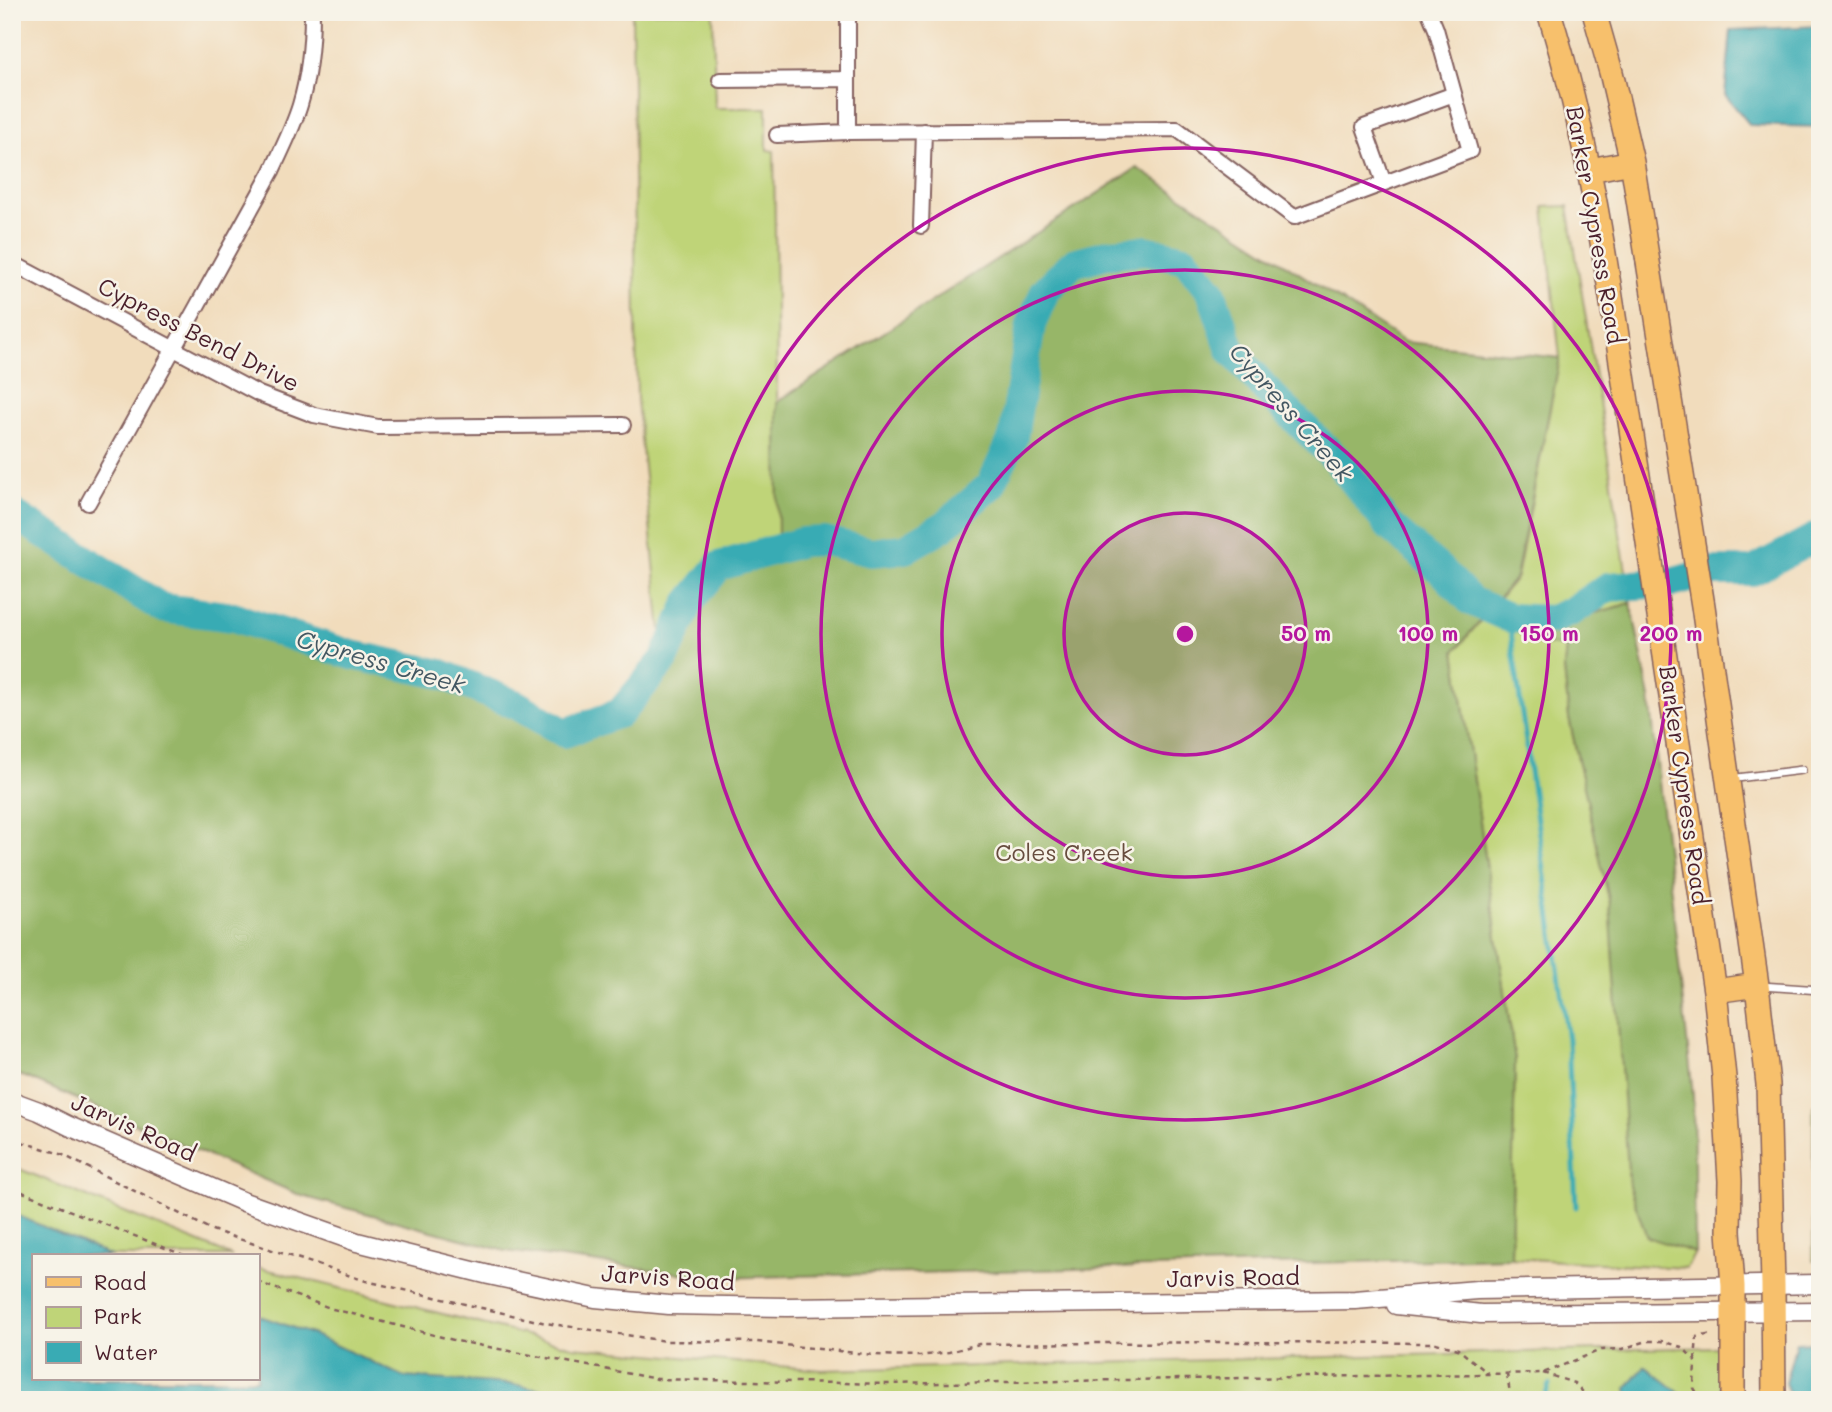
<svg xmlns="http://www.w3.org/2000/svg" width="1832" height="1412" font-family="Mali,sans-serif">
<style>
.green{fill:#bfd478;stroke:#847a52;stroke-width:2}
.forest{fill:#97b668;stroke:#706a4a;stroke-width:2}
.water{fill:#39abb4;stroke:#426570;stroke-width:2}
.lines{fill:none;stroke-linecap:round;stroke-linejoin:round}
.stream{stroke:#39abb4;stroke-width:5}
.river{stroke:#39abb4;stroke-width:30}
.service-casing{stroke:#84615e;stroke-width:10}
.minor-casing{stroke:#84615e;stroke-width:18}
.tertiary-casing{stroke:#84615e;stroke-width:21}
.primary-casing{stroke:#84615e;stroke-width:26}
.path{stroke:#84615e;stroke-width:2.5;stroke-dasharray:5 5;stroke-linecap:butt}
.service{stroke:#fff;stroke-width:7}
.minor{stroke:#fff;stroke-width:14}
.tertiary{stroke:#fff;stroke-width:18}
.primary{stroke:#f7c06c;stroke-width:23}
.ring{fill:none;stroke:#b5179e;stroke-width:3.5}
.labels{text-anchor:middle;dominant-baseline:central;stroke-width:5;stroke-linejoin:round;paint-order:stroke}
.street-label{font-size:23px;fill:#4a1f2b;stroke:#f7f3e8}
.park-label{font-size:23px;fill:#674c3e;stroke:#f7f3e8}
.water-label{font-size:24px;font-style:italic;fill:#435762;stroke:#f7f3e8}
.centre{fill:#b5179e;stroke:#f7f3e8;stroke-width:3.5}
.ring-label{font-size:21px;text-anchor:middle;font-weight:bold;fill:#b5179e;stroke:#f7f3e8;stroke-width:5;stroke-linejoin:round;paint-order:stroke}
</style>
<rect width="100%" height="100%" fill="#f7f3e8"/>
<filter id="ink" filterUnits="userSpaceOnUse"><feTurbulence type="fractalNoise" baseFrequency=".0143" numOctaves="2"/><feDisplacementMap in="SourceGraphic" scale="14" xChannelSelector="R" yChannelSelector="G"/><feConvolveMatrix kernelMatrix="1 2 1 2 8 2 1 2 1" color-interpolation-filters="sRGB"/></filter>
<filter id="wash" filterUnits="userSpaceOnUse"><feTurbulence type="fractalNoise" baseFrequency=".00686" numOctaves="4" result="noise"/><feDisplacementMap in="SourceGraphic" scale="28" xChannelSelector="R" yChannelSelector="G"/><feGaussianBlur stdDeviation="1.57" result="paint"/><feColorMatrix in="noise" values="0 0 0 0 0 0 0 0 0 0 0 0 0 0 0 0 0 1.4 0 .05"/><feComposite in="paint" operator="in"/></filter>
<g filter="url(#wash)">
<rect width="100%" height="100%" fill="#f1dcbc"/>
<!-- green -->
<path class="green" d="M632,12H713L715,108H767V150L774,151L779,548L719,566L689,603L664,660L637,400Z
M1568,206L1631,603L1522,634L1533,643L1566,646L1564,668L1569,718L1610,904L1647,1236L1695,1253L1686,1268L1511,1258L1515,1060L1455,651L1517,577L1560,358L1544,207Z
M1813,1106H1820V1261H1813Z
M12,1166L232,1256H33V1379H257V1267L573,1347L822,1370L1721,1347L1720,1400H12Z"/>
<!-- forest -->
<path class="forest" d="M1137,168L1405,342L1560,358L1516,577L1455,651L1515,1060L1511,1258L717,1278L506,1251L302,1196L28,1078L12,1073V513L162,608L233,617L352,655L441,674L517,705L565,733L620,713L664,660L689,603L719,566L778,548L777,402Z
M1631,603L1650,698L1693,1095L1695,1253L1647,1237L1629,1186L1610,904L1569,718L1564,668L1566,647L1533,643L1521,634Z"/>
<!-- water -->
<path class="water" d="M1820,26V127L1750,125L1725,95L1731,30Z
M12,1213L111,1256H33V1379H257V1315L314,1335L404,1377L510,1384L607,1400H12Z
M1820,1342V1400H1792L1785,1383L1796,1343Z
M1645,1366L1677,1391L1684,1400H1629L1627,1388Z"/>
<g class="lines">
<!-- stream -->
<path class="stream" d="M1510,618L1513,650L1568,1040L1576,1207
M1544,1400L1549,1385"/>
<!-- river -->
<path class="river" d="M12,513L162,608L233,617L352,655L441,674L517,705L565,733L620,713L664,660L689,603L719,566L802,542L825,541L871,552L905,549L944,526L991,485L1013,438L1031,325L1045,291L1073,263L1111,253L1146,250L1185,259L1211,291L1231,350L1271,395L1336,459L1389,526L1444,573L1471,601L1510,618L1551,620L1572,611L1608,587L1675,582L1714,571H1753L1820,535"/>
</g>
</g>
<g filter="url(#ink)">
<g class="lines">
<defs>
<path id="service" d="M1729,779L1802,770
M1761,986L1820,990"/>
<path id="minor" d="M720,80L848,79
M848,132V12
M777,135L848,132L1177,129L1294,217L1470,151L1436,29L1429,12
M1384,183L1364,127L1454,94
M921,226L924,131
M12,263L259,394L314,415L378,427L623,425
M88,503L272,171C282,149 293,128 300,105C309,75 312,43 312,12"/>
<path id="tertiary" d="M12,1101L39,1111L69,1126L244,1202L357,1242L489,1275L595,1298L669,1305L787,1307L1355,1300L1477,1290L1820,1284
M1396,1305L1481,1314L1820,1311"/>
<path id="primary" d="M1549,12C1593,152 1611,298 1633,442C1661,625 1688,808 1715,991L1724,1077L1730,1181L1729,1231L1733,1286V1400
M1594,12L1611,72L1632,162L1703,606L1757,985L1768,1084L1773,1285L1774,1400
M1590,170L1632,162
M1715,991L1757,985"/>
</defs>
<!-- service casing -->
<use href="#service" class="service-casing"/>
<!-- minor casing -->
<use href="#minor" class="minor-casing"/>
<!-- tertiary casing -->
<use href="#tertiary" class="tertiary-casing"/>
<!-- primary casing -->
<use href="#primary" class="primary-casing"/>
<!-- path -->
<path class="path" d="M12,1139L61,1154L212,1230L366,1281L546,1323L665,1341L757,1342L874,1355L920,1356L949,1352L979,1344L1229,1342L1436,1343L1458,1349L1489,1374
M12,1188L186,1256
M257,1282L333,1309L457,1341L657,1379L887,1384L1543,1373L1601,1350L1622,1349L1647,1341H1662L1682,1347L1695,1360L1694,1388L1701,1400
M1695,1360L1697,1337L1712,1334
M1543,1373L1574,1383L1591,1400
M1507,1374L1511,1400"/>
<!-- service -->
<use href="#service" class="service"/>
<!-- minor -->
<use href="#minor" class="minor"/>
<!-- tertiary -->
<use href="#tertiary" class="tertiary"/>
<!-- primary -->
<use href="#primary" class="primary"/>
</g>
</g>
<!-- distance rings -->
<circle cx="1185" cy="634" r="121" fill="#b5179e" fill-opacity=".12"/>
<g class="ring">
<circle cx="1185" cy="634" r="121"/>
<circle cx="1185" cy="634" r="243"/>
<circle cx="1185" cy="634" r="364"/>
<circle cx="1185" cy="634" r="486"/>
</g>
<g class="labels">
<!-- street labels -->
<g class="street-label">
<text transform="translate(1596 225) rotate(80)">Barker Cypress Road</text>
<text transform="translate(199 334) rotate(27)">Cypress Bend Drive</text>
<text transform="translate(1685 785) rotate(82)">Barker Cypress Road</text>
<text transform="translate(134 1127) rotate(24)">Jarvis Road</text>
<text transform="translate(668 1277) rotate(4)">Jarvis Road</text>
<text transform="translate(1233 1277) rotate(-1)">Jarvis Road</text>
</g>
<!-- park labels -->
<g class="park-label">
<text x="1064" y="852">Coles Creek</text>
</g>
<!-- water labels -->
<g class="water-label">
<text transform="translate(1292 412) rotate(49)">Cypress Creek</text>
<text transform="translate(381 661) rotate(16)">Cypress Creek</text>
</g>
</g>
<circle cx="1185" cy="634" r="10" class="centre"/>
<g class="ring-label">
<text x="1306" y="641">50 m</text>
<text x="1428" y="641">100 m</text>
<text x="1549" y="641">150 m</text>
<text x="1671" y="641">200 m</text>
</g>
<!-- margin -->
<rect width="1832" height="1412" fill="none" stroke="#f7f3e8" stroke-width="42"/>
<!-- legend -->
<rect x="32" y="1254" width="228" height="126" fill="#f7f3e8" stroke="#b29e9c" stroke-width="2"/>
<rect x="46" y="1277" width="35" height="10" fill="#f7c06c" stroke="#b29e9c" stroke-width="2"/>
<text x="94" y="1290" font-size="21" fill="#4a1f2b">Road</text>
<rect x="46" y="1307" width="35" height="21" fill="#bfd478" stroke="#b29e9c" stroke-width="2"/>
<text x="94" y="1324" font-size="21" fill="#4a1f2b">Park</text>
<rect x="46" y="1342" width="35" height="21" fill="#39abb4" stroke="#b29e9c" stroke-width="2"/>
<text x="94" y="1360" font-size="21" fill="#4a1f2b">Water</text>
</svg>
